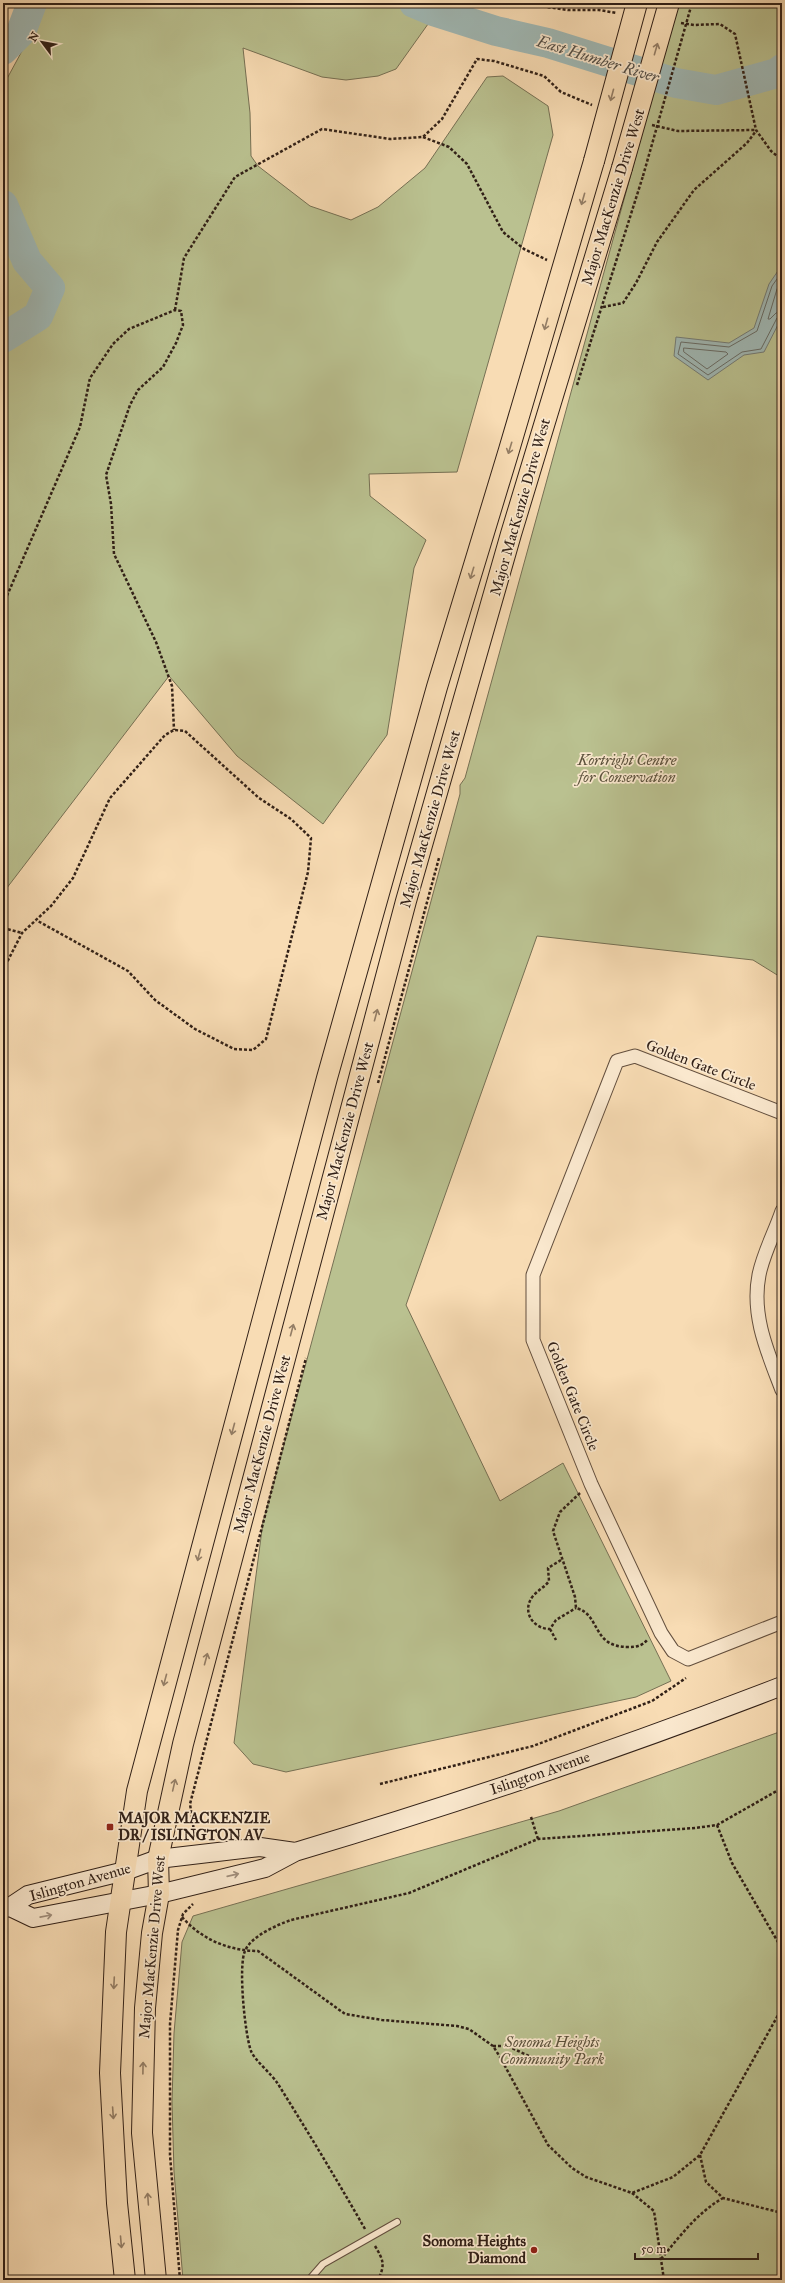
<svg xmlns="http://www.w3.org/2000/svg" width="785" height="2283" font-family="'IM FELL Great Primer',serif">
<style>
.green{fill:#bac190;stroke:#767054}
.water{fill:#a0b9b6;stroke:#747c76}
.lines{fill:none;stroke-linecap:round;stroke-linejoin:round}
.shore{stroke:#686c66;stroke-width:1}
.river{stroke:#a0b9b6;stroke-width:30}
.lane-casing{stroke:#634f3e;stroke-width:8}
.street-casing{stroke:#634f3e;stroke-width:15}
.secondary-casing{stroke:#312017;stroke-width:20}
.primary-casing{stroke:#312017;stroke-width:22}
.path{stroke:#312017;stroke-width:2.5;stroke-dasharray:3 2;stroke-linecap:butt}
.lane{stroke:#fae8ce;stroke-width:6}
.street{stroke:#fae8ce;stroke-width:13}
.secondary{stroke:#fae8ce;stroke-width:18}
.primary{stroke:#f8dcb4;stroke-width:20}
.primary-bridge-casing{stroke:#312017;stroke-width:22;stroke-linecap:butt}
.path-bridge{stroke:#312017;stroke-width:2.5;stroke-dasharray:3 2;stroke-linecap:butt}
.primary-bridge{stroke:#f8dcb4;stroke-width:20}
.oneway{stroke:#947e66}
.oneway2{stroke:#a08e7c}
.poi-dot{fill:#8f2418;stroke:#fae8ce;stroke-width:1.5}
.labels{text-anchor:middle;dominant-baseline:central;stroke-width:3.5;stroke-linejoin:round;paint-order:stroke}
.street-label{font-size:15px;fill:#312017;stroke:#fae8ce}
.park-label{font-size:15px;font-style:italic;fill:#5a503b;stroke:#fae8ce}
.poi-label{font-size:15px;font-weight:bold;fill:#312017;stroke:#fae8ce;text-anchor:start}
.water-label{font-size:16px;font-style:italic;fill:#524e47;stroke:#fae8ce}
</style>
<rect width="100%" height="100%" fill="#f8dcb4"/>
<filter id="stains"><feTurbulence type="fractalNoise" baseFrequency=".005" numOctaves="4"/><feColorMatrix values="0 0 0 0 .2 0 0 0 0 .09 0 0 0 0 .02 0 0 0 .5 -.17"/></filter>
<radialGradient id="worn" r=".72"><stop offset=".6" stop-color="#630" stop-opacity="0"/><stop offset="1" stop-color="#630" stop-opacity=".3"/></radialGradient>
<!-- green -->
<path class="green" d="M48,3H443L396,69L378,76L346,80L322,77L243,48L250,113L251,156L258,166L310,206L351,220L378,207L425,168L487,77L503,76L548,106L553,135L457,472L369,474L370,496L426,540L414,568L387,735L323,824L237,756L169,676L3,893V86Z
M678,3H782V978L753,960L537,936L406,1305L500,1501L563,1463L671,1681L636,1697L286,1772L253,1764L234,1743L263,1522L460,794V785L465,778Z
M782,1731V2280H183L174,2172L172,2102L174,2033L182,1942L193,1916L559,1811Z"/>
<!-- water -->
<path class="water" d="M782,265V317L764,352L744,355L708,380L674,356L676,337L729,343L754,328L769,284Z"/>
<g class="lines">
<!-- shore -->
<path class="shore" d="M782,272L772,286L757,331L729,347L681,342L678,354L708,375L742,352L761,349L777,318L782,316
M782,281L777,289L768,319H770L776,313L782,311
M684,348L726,352L728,354L707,369L684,352Z"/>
<!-- river -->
<path class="river" d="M414,3L433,11L496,31L548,43L676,83L716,90L777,73L782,69
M3,50L21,32L32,3
M3,205L27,261L50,288L38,316L3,338"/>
<defs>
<path id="lane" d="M309,2280L323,2264L397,2222"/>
<path id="street" d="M782,1113L635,1056L617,1061L533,1275V1340L591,1484L661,1633L673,1651L688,1659L782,1622
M782,1211C775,1232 763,1254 759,1275C751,1316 768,1353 782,1390"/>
<path id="secondary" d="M10,1907L33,1918L159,1894L265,1868L295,1852C459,1803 622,1748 782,1686
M3,1908L10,1907L28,1895L125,1871L158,1859L260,1847L295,1852"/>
<path id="primary" d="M125,2280L117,2203L110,2073L116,1932L137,1791L327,1078L437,687L509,450L594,161
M156,2280L142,2133L145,2008L152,1933L159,1894L158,1859L183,1744L406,901L511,534L622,168"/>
</defs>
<!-- lane casing -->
<use href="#lane" class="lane-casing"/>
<!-- street casing -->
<use href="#street" class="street-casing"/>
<!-- secondary casing -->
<use href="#secondary" class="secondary-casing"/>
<!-- primary casing -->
<use href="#primary" class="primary-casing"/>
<!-- path -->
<path class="path" d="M518,3L568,10H599L617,13
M681,23L694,25L720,24L735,34L756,130L771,151L782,160
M652,125L678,131L756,130
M423,137L449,147L467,164L503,232L524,249L547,260
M603,307L623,303L636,283L657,242L694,190L747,143L756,131
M175,310L184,258L235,177L322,129L390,139L423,137L442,119L477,59L494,61L544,76L561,92L592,105
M577,385L643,176
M3,605L80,427L90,378L113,344L129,329L175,310L181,311L183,325L176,343L163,367L138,390L130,405L106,475L111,504L114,554L156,642L172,686L174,730
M3,928L22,933
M3,970L22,933L51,906L73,878L110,798L165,735L174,730L185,731L259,798L291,819L311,838L308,872L266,1039L253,1050L234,1049L195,1029L155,1000L128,971L36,920
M378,1083L439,858
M580,1493L560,1512L553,1531L575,1597L576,1608C601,1614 591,1647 628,1647C637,1647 642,1646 648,1639
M561,1560L548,1568L549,1581C545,1587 538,1590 533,1596C521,1611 533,1629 550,1629L556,1620L576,1608
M550,1629L556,1640
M380,1784L533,1746L652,1701L686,1678
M531,1817L538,1839
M717,1825L732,1863L782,1949
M195,1838L190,1804L306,1358
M182,1917C201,1939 229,1951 258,1951L345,2014L382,2020L457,2026L469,2029L483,2039L493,2046L500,2057L548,2145L572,2168L586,2177L632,2193L673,2177L700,2155L782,2008
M493,2046H507L536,2059
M700,2155L706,2182L723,2198L782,2213
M632,2193L654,2211L664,2280
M365,2229C337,2180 308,2132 278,2084C271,2073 255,2061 251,2051C245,2035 238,1966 245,1951C251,1936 277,1925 291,1920L409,1893L538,1839L695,1828L717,1825L782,1788
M375,2246C384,2261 385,2265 378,2280
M661,2259C680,2236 697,2213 723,2198
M180,2280L170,2155V2024L178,1930L183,1914L193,1904"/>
<!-- lane -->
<use href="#lane" class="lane"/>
<!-- street -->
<use href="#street" class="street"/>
<!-- secondary -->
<use href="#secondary" class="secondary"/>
<!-- primary -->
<use href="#primary" class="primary"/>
<defs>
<path id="primary-bridge" d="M594,161L637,3
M622,168L669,3"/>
</defs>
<!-- primary-bridge casing -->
<use href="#primary-bridge" class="primary-bridge-casing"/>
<!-- path-bridge -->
<path class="path-bridge" d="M643,176L692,3"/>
<!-- primary-bridge -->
<use href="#primary-bridge" class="primary-bridge"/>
</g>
<!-- one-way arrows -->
<defs><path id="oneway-shaft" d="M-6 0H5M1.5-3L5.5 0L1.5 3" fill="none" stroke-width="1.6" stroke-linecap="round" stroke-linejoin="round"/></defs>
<g class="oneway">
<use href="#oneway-shaft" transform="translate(656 49) rotate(-74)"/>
<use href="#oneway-shaft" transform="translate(612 95) rotate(105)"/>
<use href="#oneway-shaft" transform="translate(583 199) rotate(106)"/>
<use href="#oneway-shaft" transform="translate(546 324) rotate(106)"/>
<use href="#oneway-shaft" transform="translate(510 448) rotate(107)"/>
<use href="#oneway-shaft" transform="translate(472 573) rotate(107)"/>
<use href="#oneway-shaft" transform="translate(376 1015) rotate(-75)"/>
<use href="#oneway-shaft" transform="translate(292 1330) rotate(-75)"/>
<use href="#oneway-shaft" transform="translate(233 1429) rotate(105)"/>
<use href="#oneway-shaft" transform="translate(199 1555) rotate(105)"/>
<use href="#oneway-shaft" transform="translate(206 1659) rotate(-75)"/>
<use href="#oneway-shaft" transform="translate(165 1680) rotate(105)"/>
<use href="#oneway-shaft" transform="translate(174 1785) rotate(-77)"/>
<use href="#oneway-shaft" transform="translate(114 1983) rotate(93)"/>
<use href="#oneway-shaft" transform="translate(143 2068) rotate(-89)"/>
<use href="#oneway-shaft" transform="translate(113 2113) rotate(86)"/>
<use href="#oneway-shaft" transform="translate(148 2199) rotate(-94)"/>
<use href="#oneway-shaft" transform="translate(121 2242) rotate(85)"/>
</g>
<g class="oneway2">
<use href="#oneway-shaft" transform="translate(233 1875) rotate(-13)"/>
<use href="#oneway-shaft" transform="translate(46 1916) rotate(-11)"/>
</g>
<!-- markers -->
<g class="poi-dot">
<rect x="106" y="1823" width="8" height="8" rx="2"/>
<circle cx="534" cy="2250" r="4"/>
</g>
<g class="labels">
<!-- street labels -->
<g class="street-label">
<text transform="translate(613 197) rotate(-73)">Major MacKenzie Drive West</text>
<text transform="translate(520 507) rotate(-74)">Major MacKenzie Drive West</text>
<text transform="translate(430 819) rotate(-74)">Major MacKenzie Drive West</text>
<text transform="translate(701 1065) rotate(21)">Golden Gate Circle</text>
<text transform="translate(345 1131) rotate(-75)">Major MacKenzie Drive West</text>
<text transform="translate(573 1396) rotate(68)">Golden Gate Circle</text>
<text transform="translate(262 1444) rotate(-75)">Major MacKenzie Drive West</text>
<text transform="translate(540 1773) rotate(-19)">Islington Avenue</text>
<text transform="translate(80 1882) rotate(-16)">Islington Avenue</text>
<text transform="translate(152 1947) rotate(-85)">Major MacKenzie Drive West</text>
</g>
<!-- park labels -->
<g class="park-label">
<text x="627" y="760">Kortright Centre<tspan x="627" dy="17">for Conservation</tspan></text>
<text x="552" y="2042">Sonoma Heights<tspan x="552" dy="17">Community Park</tspan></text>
</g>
<!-- poi labels -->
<g class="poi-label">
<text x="118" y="1818">MAJOR MACKENZIE<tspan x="118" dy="17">DR / ISLINGTON AV</tspan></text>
<text x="526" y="2241" text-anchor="end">Sonoma Heights<tspan x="526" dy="17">Diamond</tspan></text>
</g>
<!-- water labels -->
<g class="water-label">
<text transform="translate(598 59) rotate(17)">East Humber River</text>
</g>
</g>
<!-- margin -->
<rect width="785" height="2283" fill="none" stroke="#f8dcb4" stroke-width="16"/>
<rect x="4" y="4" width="777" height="2275" fill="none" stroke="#312017" stroke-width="2"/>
<rect x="8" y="8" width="769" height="2267" fill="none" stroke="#312017"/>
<!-- north arrow -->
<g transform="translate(42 42) rotate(302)" stroke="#fae8ce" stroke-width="3" paint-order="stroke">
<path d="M0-3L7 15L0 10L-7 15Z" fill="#312017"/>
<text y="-6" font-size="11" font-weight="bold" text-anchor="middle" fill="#312017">N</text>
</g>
<!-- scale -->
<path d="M635 2253v6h123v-6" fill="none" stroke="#312017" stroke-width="2"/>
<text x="641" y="2253" font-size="12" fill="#312017" stroke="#fae8ce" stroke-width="3" paint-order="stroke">50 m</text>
<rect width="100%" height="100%" filter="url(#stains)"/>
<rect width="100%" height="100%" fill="url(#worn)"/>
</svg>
